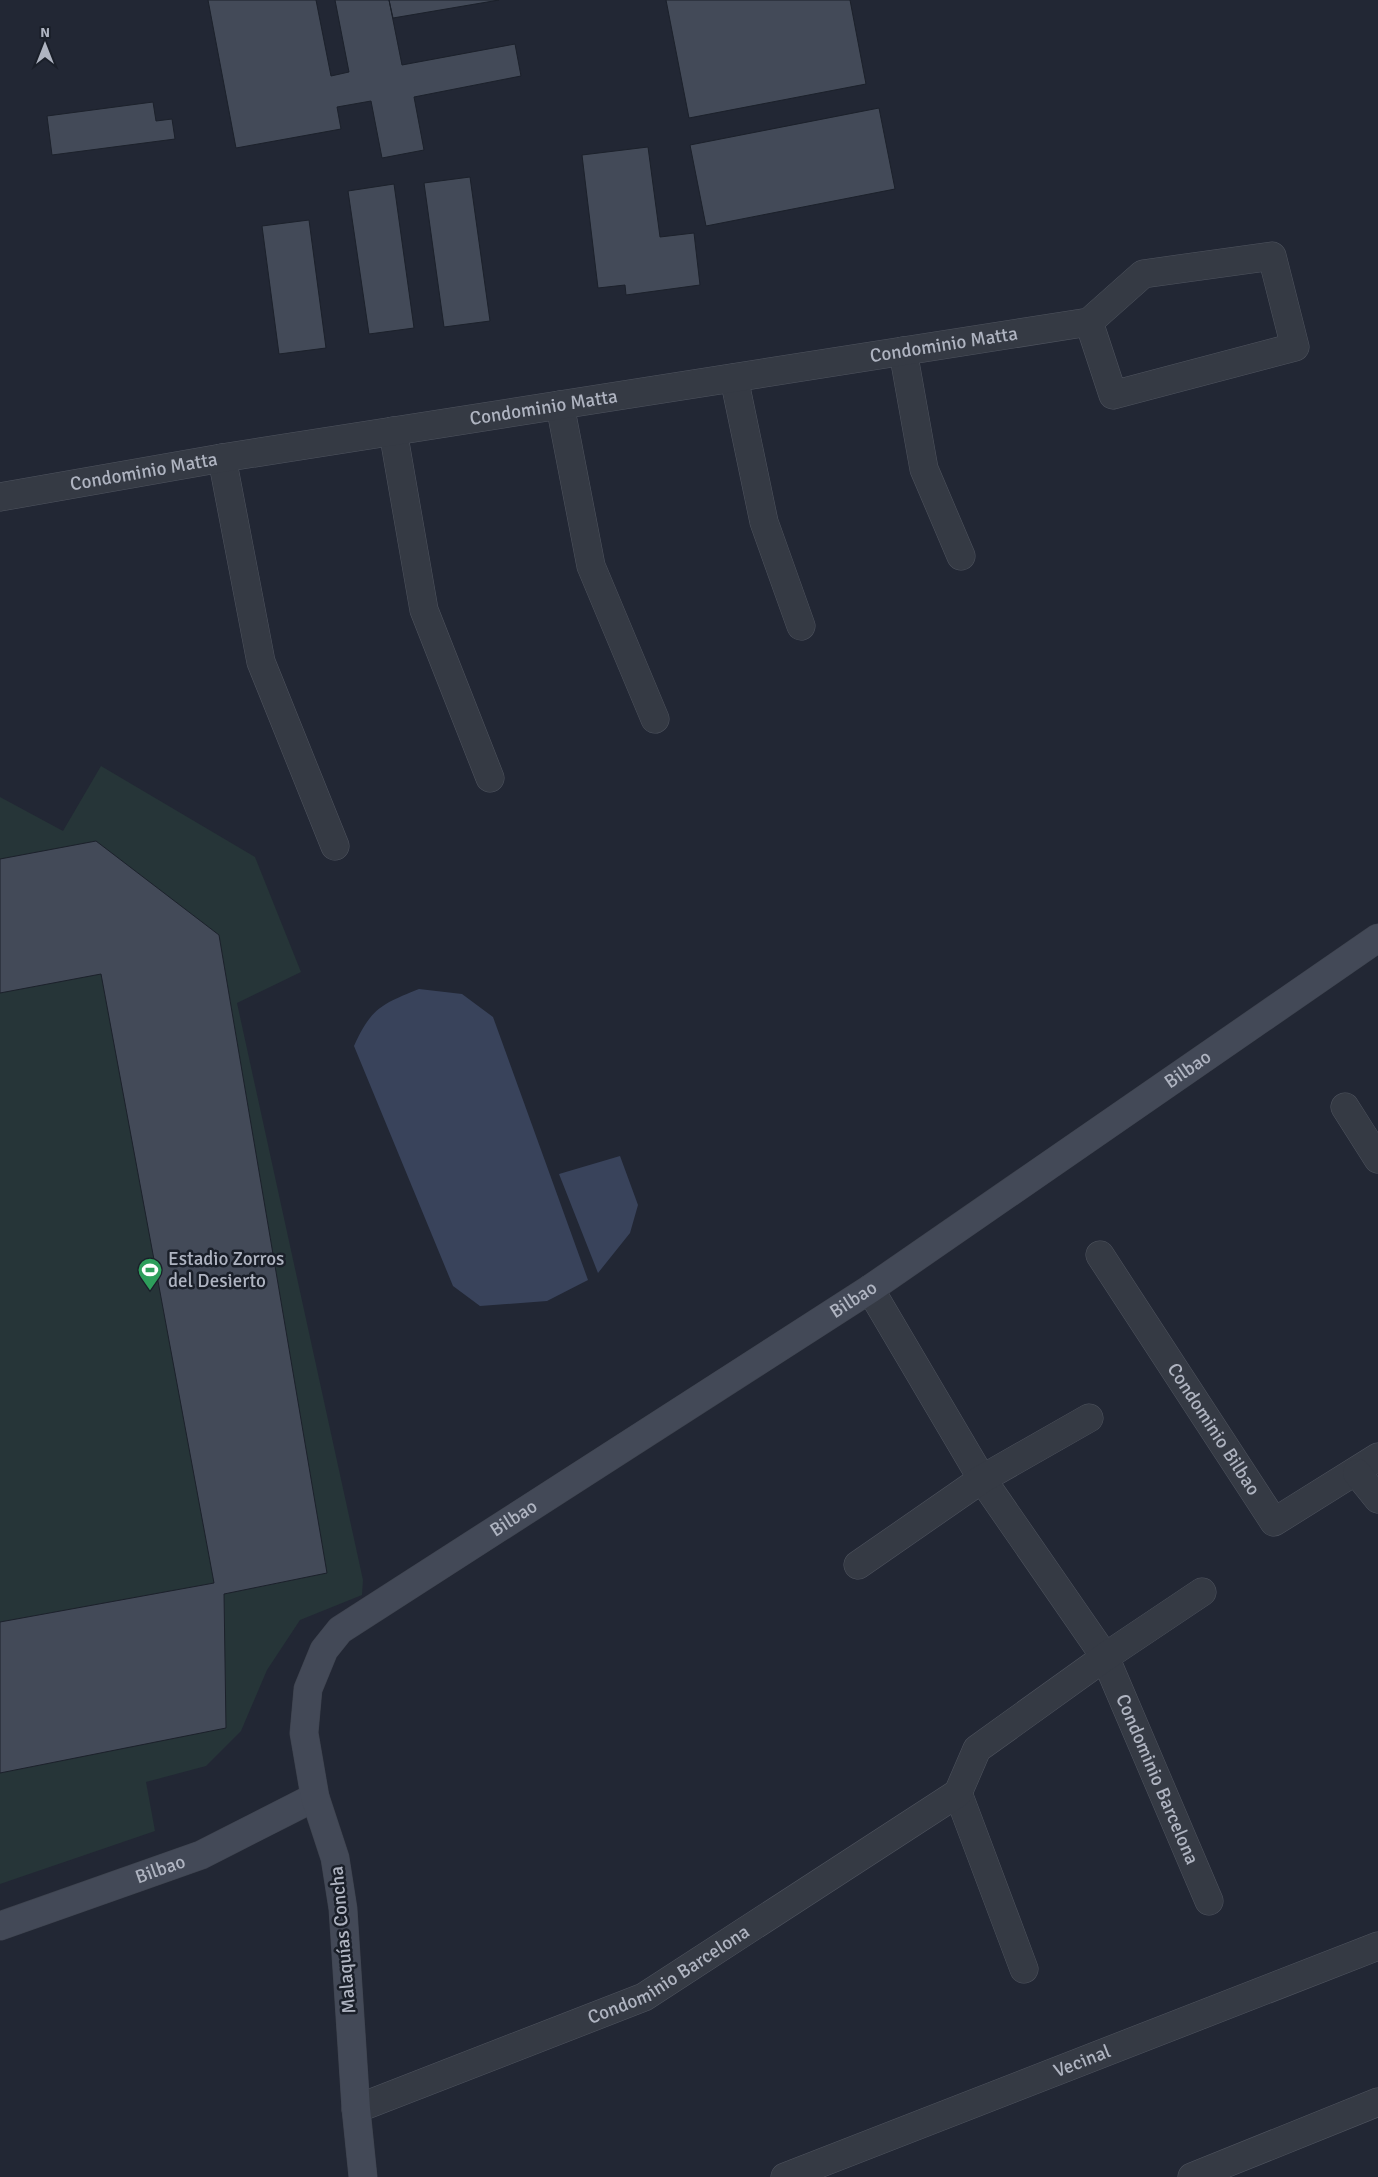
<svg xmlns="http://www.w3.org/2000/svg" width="1378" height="2177" font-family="Signika,sans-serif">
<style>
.green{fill:#263538}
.water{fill:#39435b}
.building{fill:#434a58;stroke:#1c212b}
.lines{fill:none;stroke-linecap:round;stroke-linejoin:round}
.street-casing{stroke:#4f545f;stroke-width:29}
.secondary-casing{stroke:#3e434e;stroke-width:29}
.street{stroke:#353a44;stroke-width:28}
.secondary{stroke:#434957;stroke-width:28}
.labels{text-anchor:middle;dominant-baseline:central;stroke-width:5;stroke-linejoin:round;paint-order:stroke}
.street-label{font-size:19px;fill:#afb4c1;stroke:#1a1f29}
.poi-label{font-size:19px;fill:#afb4c1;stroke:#1a1f29;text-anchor:start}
</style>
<rect width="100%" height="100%" fill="#222734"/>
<!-- green -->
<path class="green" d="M101,766L255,857L301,972L237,1003L363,1580L362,1595L300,1620L267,1670L241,1731L206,1766L146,1782L155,1831L0,1884V797L63,831Z"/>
<!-- water -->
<path class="water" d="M419,989L462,994L493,1017L588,1280L547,1301L480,1306L453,1286L354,1046C371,1008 382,1004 419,989Z
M620,1156L638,1205L630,1233L598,1273L559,1174Z"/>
<!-- building -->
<path class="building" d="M208,0H316L331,76L349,72L335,0H389L402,65L515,44L521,76L414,97L424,150L382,158L371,101L337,107L341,129L236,148Z
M389,0H499L393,18Z
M666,0H850L866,84L689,118Z
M153,102L156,121L172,119L175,139L52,155L47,116Z
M879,108L895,189L706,226L690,145Z
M648,147L660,237L694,233L700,285L626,295L625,285L598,288L582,155Z
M470,177L490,321L444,327L424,183Z
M394,184L414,328L369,334L348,191Z
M309,220L326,348L279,354L262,226Z
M96,841L219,935L327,1573L224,1594L226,1728L0,1773V1622L214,1583L101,974L0,993V859Z"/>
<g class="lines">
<defs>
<g id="street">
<path d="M903,351L924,469L961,556"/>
<path d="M734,378L764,522L801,626"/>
<path d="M560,405L591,566L655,719"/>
<path d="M393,431L424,610L490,778"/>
<path d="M222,458L261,662L335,846"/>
<path id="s1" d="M0,497L222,458L1089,322L1143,274L1272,256L1295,347L1113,395L1089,322"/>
<path d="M1345,1107L1378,1159"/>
<path id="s2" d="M1100,1255L1274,1522L1378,1457"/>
<path id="s3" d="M870,1289L982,1479L1105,1657L1209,1901"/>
<path d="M1357,1473L1378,1499"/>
<path d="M858,1565L982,1479L1089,1418"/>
<path d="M958,1793L1024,1969"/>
<path id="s4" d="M356,2109L644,1997L958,1793L977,1749L1105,1657L1202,1592"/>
<path id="s5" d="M785,2177L1378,1946"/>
<path d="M1192,2177L1378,2102"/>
</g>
<g id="secondary">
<path id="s6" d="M0,1926L201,1855L315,1797"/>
<path id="s7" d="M363,2177L356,2109L343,1909L335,1858L315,1797L304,1733L308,1689L324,1650L340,1630L870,1289L1378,938"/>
</g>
</defs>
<!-- street casing -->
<use href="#street" class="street-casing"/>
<!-- secondary casing -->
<use href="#secondary" class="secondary-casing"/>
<!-- street -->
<use href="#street" class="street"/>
<!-- secondary -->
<use href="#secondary" class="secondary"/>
</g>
<!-- icons -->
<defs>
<symbol id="stadium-pin" viewBox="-11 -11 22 30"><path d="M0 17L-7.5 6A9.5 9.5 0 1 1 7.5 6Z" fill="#2e9e5b" stroke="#1a1f29"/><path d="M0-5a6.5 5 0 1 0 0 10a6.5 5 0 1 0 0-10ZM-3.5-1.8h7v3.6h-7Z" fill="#fff"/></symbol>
</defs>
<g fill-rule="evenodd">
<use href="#stadium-pin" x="136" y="1256" width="28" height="38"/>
</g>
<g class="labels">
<!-- street labels -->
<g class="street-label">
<text stroke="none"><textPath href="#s1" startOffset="956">Condominio Matta</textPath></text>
<text stroke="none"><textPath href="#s1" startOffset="551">Condominio Matta</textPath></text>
<text stroke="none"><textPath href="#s1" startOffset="146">Condominio Matta</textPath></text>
<text stroke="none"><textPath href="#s7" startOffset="1578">Bilbao</textPath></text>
<text stroke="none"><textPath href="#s7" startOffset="1172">Bilbao</textPath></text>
<text stroke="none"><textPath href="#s2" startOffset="208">Condominio Bilbao</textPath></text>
<text stroke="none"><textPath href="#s7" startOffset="768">Bilbao</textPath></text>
<text stroke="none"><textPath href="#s3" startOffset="570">Condominio Barcelona</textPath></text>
<text stroke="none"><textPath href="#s6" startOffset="170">Bilbao</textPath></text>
<text transform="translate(343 1940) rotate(-95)">Malaquías Concha</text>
<text stroke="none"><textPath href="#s4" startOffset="341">Condominio Barcelona</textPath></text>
<text stroke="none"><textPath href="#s5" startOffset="319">Vecinal</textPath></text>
</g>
<!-- poi labels -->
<g class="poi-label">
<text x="168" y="1259">Estadio Zorros<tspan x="168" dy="22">del Desierto</tspan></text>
</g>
</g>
<!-- north arrow -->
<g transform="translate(45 45)" stroke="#1a1f29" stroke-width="4" paint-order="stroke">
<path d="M0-4L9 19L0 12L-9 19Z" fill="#afb4c1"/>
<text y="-8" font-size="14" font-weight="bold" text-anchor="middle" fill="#afb4c1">N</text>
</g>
</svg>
